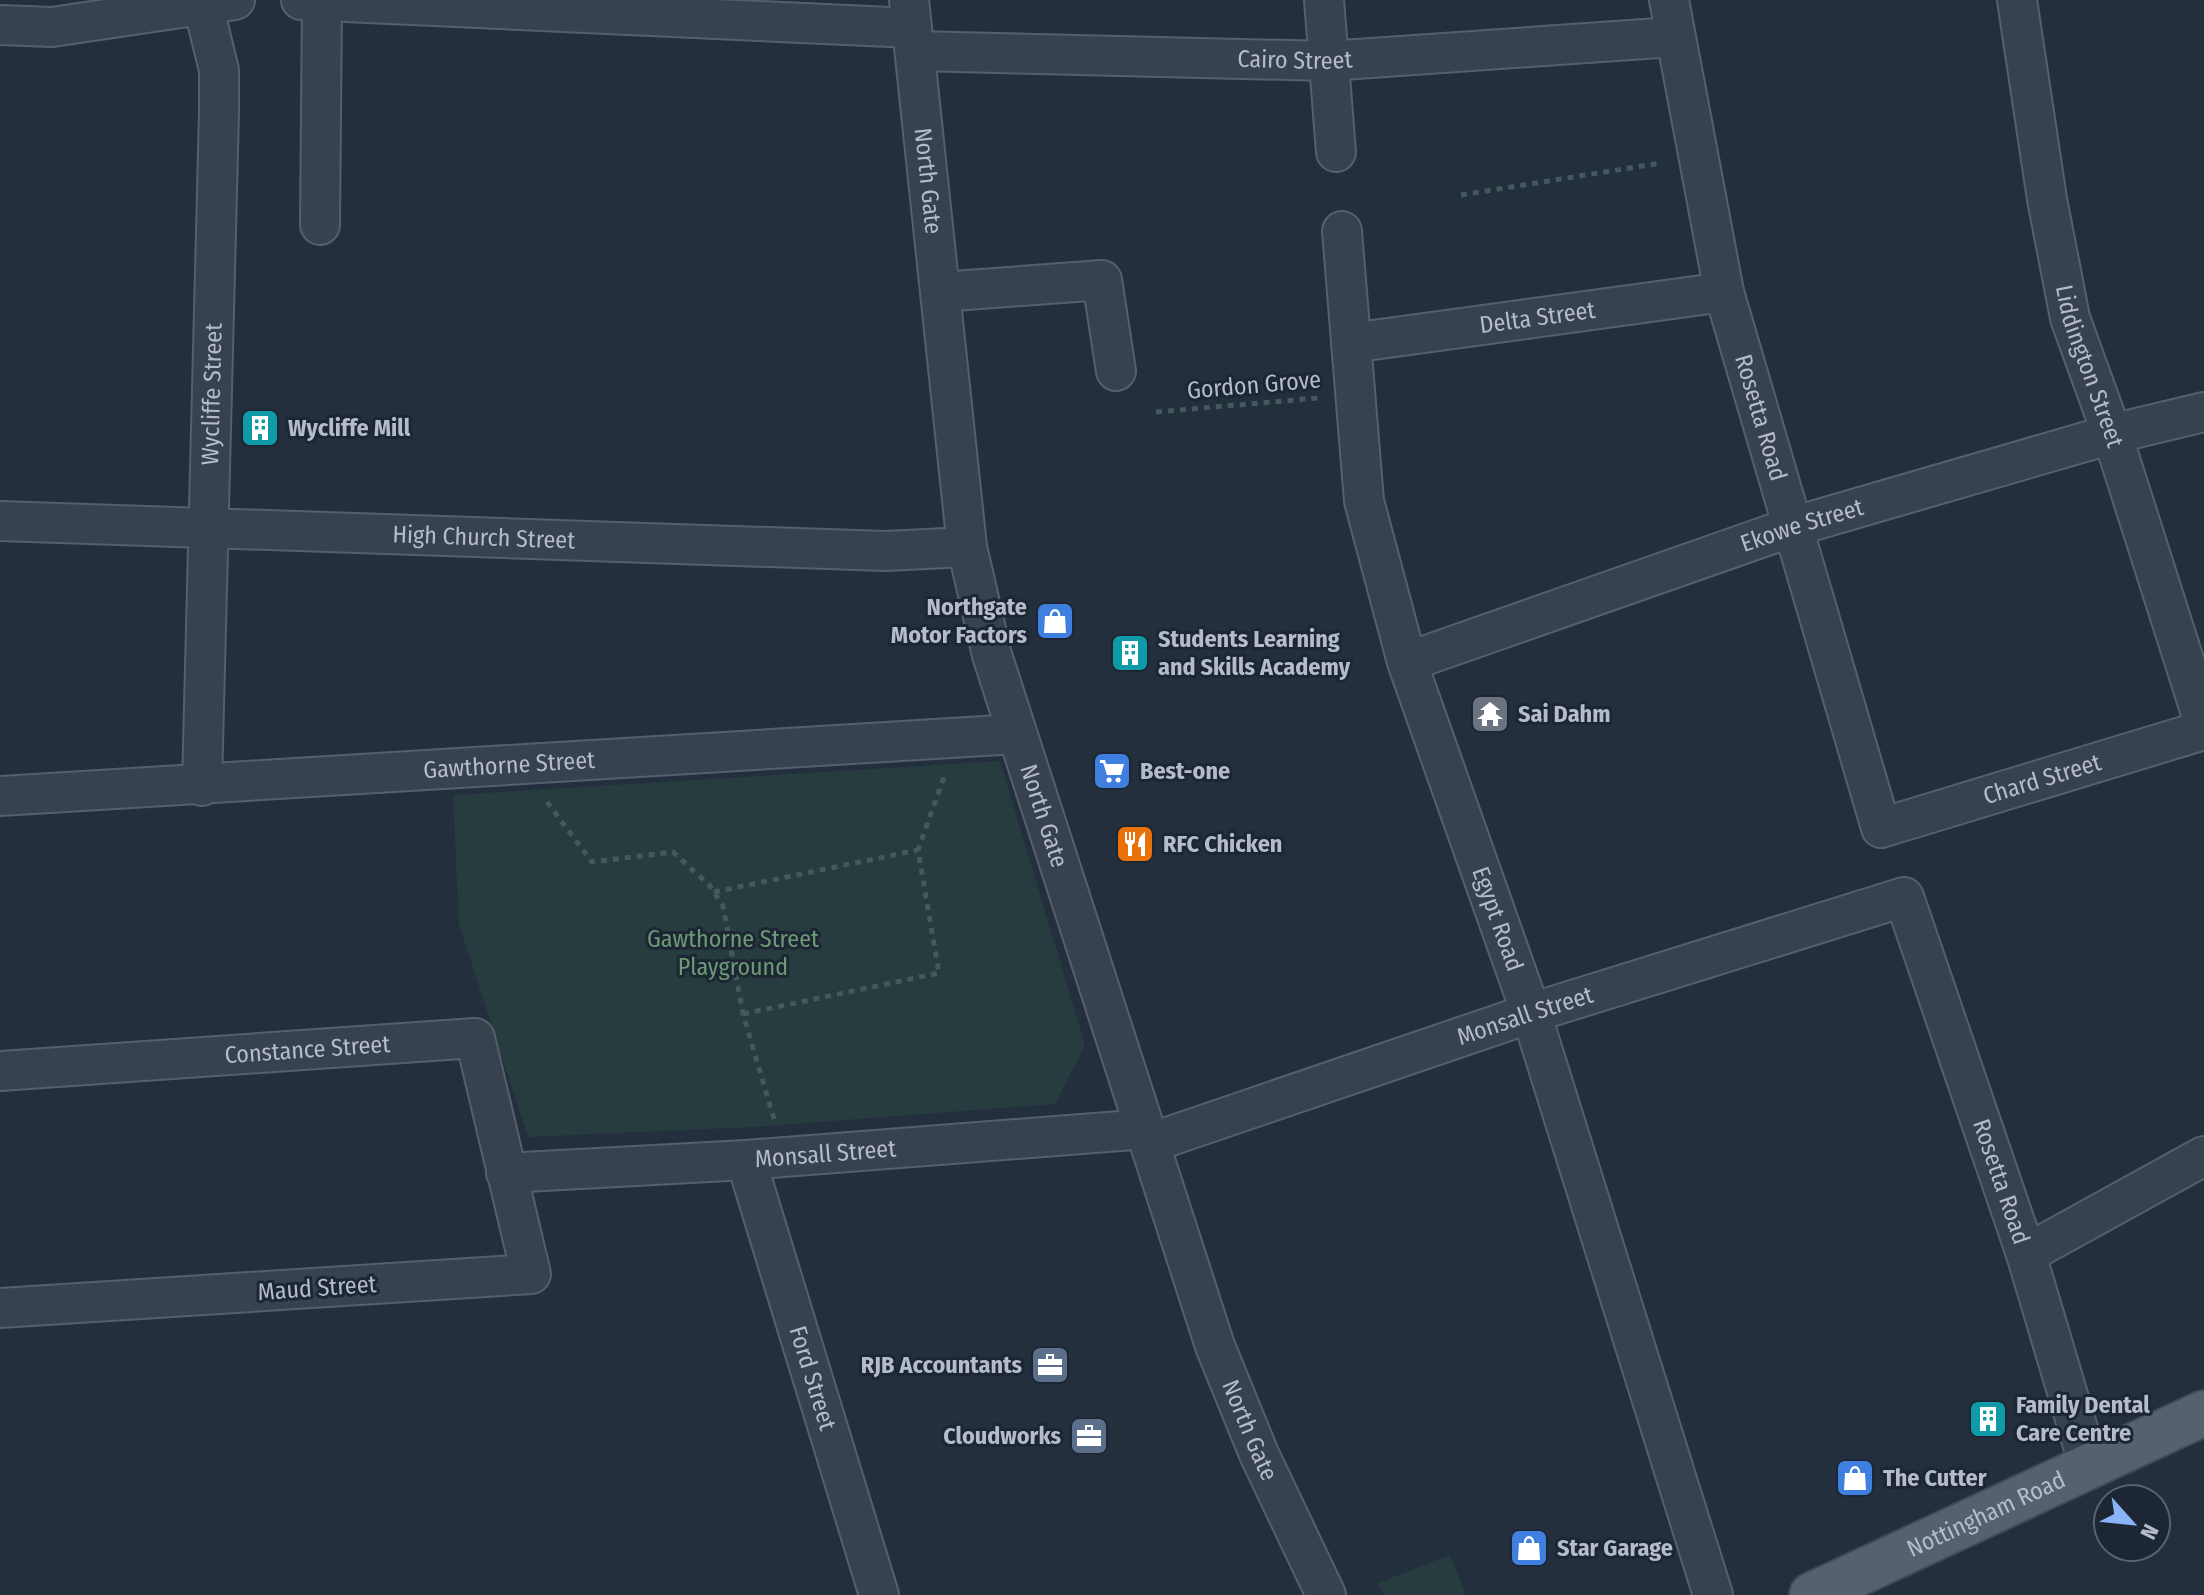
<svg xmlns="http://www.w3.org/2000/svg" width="2204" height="1595" font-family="'Fira Sans Condensed',sans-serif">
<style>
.green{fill:#263c3f}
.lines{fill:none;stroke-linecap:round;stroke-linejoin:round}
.minor-casing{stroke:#565f6c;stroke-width:42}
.major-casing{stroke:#414a57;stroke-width:48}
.path{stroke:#44595c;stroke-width:5;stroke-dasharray:6 6;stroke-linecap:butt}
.minor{stroke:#38414e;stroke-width:38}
.major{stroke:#56606e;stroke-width:44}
.labels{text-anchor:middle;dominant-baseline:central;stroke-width:6;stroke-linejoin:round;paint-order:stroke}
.street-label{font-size:24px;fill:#b4bcc9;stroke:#1d2633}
.poi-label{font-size:24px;font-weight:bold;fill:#b4bcc9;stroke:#1d2633;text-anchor:start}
.park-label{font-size:24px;fill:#6b9a76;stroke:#1d2633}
</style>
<rect width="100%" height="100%" fill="#242f3e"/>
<!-- green -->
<path class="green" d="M1000,761L1085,1045L1055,1104L754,1127L528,1137L459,925L453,795Z
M1450,1555L1466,1595H1384L1378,1583Z"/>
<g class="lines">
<defs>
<g id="minor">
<path d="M301,0L912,28"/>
<path id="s1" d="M909,0L967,547L992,655L1215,1346L1259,1454L1326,1595"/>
<path d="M1324,0L1336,152"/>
<path id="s2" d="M1669,0L1724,292L1881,828L2204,730"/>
<path id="s3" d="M2017,0L2047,199L2070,318L2112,434L2204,723"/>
<path d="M0,25L52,27L235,0"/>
<path id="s4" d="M915,51L1328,61L1673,37"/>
<path d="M320,225L322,1"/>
<path id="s5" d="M1342,231L1364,501L1407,662L1531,1013L1713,1595"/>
<path d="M940,292L1102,280L1116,371"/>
<path id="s6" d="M1351,343L1724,292"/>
<path id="s7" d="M0,521L885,551L967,547"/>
<path id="s8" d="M1407,662L1792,527L2112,434L2204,412"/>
<path id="s9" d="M202,786L219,112V70L203,5"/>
<path id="s10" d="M0,796L1017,734"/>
<path id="s11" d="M0,1071L475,1038L531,1274L0,1308"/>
<path id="s12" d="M1150,1143L1531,1013L1904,897L2026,1254L2090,1469"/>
<path id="s13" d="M746,1160L879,1595"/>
<path id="s14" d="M506,1173L746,1160L1146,1129"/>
<path d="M2026,1254L2204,1156"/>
</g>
<g id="major">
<path id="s15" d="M1812,1595L2204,1413"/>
</g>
</defs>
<!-- minor casing -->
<use href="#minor" class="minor-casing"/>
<!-- major casing -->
<use href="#major" class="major-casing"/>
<!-- path -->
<path class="path" d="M1461,195L1661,163
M1156,412L1318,398
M547,802L592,862L673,852L710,886L723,906L743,1014L774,1119
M714,892L918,850
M743,1014L939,973L918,850L944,777"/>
<!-- minor -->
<use href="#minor" class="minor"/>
<!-- major -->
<use href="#major" class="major"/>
</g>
<!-- icons -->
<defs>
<symbol id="building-square" viewBox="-11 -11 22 22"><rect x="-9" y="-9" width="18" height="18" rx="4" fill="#0f9aa8" stroke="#1d2633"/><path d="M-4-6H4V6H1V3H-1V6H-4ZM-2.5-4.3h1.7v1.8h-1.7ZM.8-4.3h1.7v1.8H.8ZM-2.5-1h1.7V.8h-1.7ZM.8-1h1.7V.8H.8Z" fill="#fff"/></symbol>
<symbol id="shop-square" viewBox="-11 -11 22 22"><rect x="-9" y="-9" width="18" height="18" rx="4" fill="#3f7fe0" stroke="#1d2633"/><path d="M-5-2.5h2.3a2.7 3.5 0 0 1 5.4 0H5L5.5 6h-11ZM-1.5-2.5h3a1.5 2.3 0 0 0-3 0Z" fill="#fff"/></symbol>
<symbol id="temple-square" viewBox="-11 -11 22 22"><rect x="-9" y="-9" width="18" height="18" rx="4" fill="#6b7280" stroke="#1d2633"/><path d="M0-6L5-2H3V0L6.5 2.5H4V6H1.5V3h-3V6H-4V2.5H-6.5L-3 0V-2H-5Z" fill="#fff"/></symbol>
<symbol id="supermarket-square" viewBox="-11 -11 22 22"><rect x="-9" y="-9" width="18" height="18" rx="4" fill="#3f7fe0" stroke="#1d2633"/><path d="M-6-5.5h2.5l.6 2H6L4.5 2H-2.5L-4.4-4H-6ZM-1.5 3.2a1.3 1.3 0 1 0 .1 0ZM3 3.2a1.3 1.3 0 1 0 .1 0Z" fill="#fff"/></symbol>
<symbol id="restaurant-square" viewBox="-11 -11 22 22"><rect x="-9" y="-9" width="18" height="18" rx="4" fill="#e8710a" stroke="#1d2633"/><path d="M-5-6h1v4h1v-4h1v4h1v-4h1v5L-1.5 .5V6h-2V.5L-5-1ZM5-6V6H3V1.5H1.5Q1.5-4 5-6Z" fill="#fff"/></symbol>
<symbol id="office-square" viewBox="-11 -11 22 22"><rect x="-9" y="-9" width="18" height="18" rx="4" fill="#5c6f8a" stroke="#1d2633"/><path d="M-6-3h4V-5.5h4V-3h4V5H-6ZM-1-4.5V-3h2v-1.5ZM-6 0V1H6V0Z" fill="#fff"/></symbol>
</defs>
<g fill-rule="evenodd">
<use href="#building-square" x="238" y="406" width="44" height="44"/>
<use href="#shop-square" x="1033" y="599" width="44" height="44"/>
<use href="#building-square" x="1108" y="631" width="44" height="44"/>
<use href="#temple-square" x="1468" y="692" width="44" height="44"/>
<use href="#supermarket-square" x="1090" y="749" width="44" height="44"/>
<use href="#restaurant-square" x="1113" y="822" width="44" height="44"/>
<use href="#office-square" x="1028" y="1343" width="44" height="44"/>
<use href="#building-square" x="1966" y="1397" width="44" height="44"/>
<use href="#office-square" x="1067" y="1414" width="44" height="44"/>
<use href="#shop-square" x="1833" y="1456" width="44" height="44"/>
<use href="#shop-square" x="1507" y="1526" width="44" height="44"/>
</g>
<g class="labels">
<!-- street labels -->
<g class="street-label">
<text stroke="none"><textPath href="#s4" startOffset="380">Cairo Street</textPath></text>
<text stroke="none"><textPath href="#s1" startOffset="182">North Gate</textPath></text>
<text stroke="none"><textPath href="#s6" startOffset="188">Delta Street</textPath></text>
<text stroke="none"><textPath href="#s3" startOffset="374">Liddington Street</textPath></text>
<text transform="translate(1254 385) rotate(-5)">Gordon Grove</text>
<text stroke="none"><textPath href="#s9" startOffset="392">Wycliffe Street</textPath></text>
<text stroke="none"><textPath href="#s2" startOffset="428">Rosetta Road</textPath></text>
<text stroke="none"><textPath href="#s8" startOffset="418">Ekowe Street</textPath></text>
<text stroke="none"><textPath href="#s7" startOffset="484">High Church Street</textPath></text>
<text stroke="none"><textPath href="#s10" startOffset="510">Gawthorne Street</textPath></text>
<text stroke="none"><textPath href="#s2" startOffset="1024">Chard Street</textPath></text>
<text stroke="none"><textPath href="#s1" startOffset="830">North Gate</textPath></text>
<text stroke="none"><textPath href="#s5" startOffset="710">Egypt Road</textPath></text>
<text stroke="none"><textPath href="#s12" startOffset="396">Monsall Street</textPath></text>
<text stroke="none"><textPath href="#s11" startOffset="308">Constance Street</textPath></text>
<text stroke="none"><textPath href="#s14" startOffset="320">Monsall Street</textPath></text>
<text stroke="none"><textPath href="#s12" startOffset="1094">Rosetta Road</textPath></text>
<text transform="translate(317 1288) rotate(-4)">Maud Street</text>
<text stroke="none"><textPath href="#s13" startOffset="228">Ford Street</textPath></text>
<text stroke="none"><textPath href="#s1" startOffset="1478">North Gate</textPath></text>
<text stroke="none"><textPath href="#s15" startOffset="192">Nottingham Road</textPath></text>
</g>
<!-- poi labels -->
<g class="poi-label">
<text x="288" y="428">Wycliffe Mill</text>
<text x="1027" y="607" text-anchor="end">Northgate<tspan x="1027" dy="28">Motor Factors</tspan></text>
<text x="1158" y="639">Students Learning<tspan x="1158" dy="28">and Skills Academy</tspan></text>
<text x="1518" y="714">Sai Dahm</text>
<text x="1140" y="771">Best-one</text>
<text x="1163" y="844">RFC Chicken</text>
<text x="1022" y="1365" text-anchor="end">RJB Accountants</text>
<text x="2016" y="1405">Family Dental<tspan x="2016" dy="28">Care Centre</tspan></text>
<text x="1061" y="1436" text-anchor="end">Cloudworks</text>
<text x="1883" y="1478">The Cutter</text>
<text x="1557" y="1548">Star Garage</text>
</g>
<!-- park labels -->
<g class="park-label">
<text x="733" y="939">Gawthorne Street<tspan x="733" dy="28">Playground</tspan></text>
</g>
</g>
<!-- north arrow -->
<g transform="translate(2132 1523) rotate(117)"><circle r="38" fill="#1d2633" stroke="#59626f" stroke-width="2"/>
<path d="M0-6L14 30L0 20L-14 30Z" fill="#8ab4f8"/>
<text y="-12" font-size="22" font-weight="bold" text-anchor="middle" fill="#b4bcc9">N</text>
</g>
</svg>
